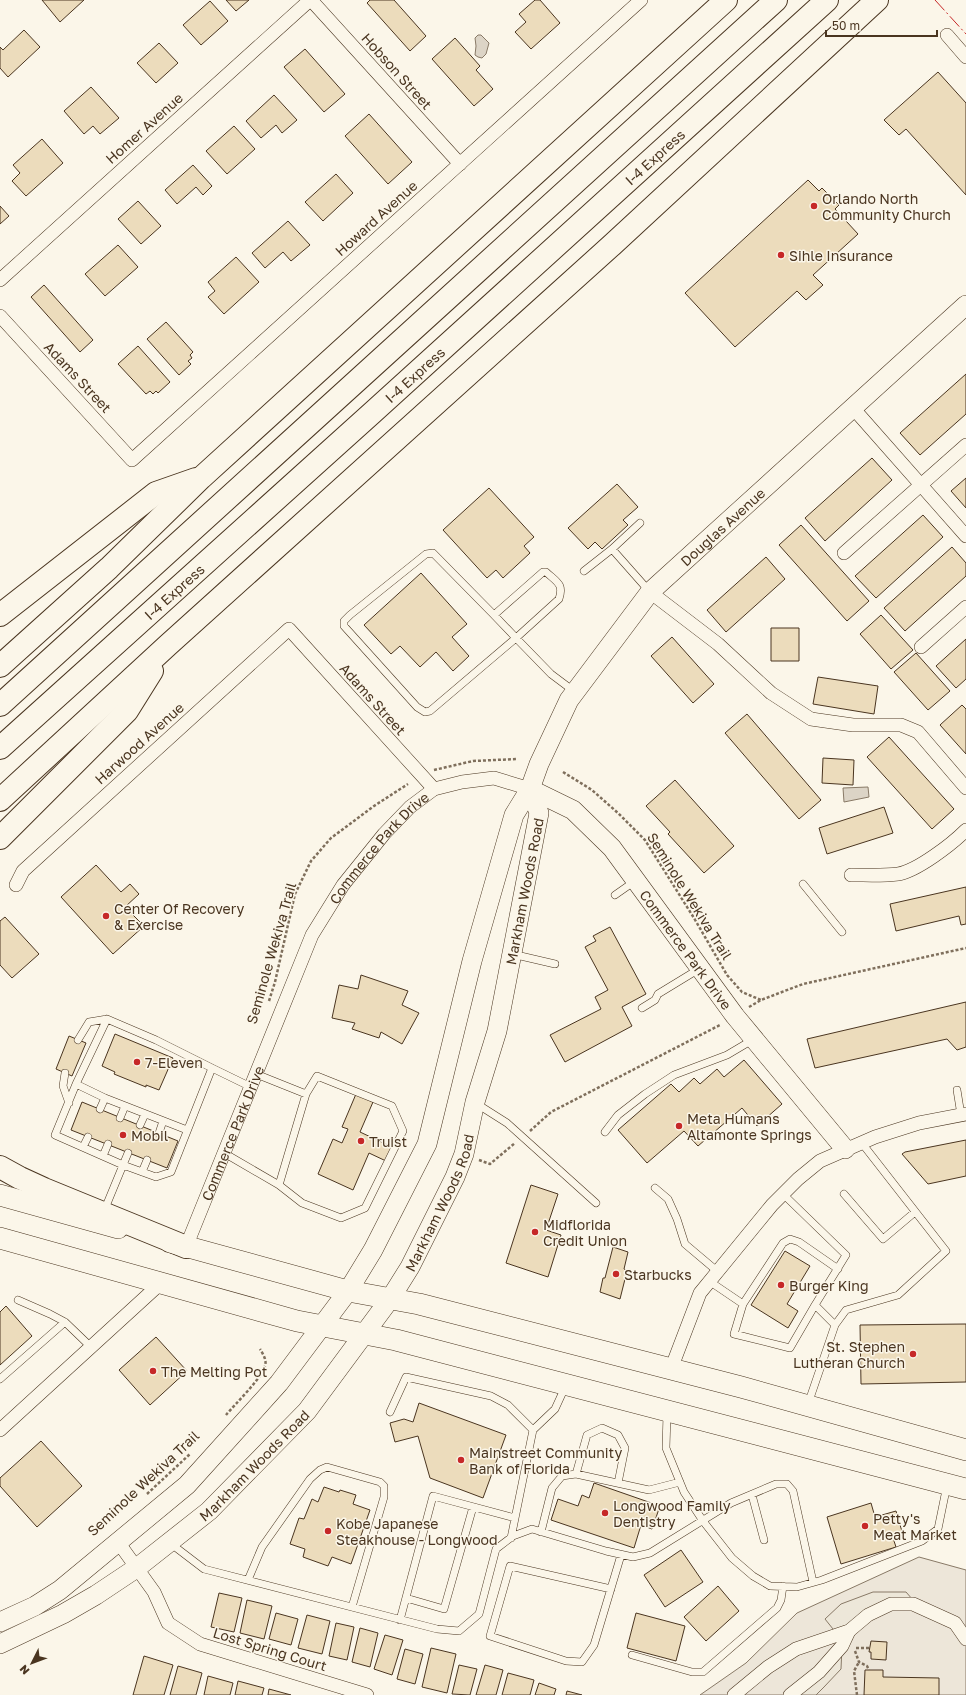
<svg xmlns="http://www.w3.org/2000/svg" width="966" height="1695" font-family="'Golos Text',sans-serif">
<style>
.green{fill:#ede6d9;stroke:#887966}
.parking{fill:#ede7d9;stroke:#887966}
.water{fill:#dcd4c6;stroke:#887966}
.building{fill:#ecdcbc;stroke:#4a3520}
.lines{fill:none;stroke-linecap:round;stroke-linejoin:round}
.lane-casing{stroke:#4a3520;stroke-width:8}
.street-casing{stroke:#4a3520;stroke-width:14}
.secondary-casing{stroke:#4a3520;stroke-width:20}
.primary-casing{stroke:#4a3520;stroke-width:22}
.highway-casing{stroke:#4a3520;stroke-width:24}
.path{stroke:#7f6f5c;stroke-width:2.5;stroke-dasharray:3 2;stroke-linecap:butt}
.lane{stroke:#fbf6e9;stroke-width:7}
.street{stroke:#fbf6e9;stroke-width:13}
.secondary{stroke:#fbf6e9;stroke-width:19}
.primary{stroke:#fbf6e9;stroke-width:21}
.highway{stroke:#fbf6e9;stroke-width:22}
.power{stroke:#c62828;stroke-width:1;stroke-dasharray:14 3 2 3;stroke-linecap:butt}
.poi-dot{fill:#c62828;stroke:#fbf6e9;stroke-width:1.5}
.labels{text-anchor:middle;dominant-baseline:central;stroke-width:3;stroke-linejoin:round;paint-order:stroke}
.street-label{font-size:14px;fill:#4a3520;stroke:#fbf6e9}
.poi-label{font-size:14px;fill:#4a3520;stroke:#fbf6e9;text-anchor:start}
</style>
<rect width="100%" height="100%" fill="#fbf6e9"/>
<!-- green -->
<path class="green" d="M919,1557L966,1570V1695H700L746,1663L797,1613Z"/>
<!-- parking -->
<path class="parking" d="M873,1592H906L913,1600L891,1604L837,1634L825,1619L841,1604Z
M842,1646L841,1669L824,1687L816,1695H790Z"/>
<!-- water -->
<path class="water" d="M478,35H481L489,43L486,54L482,58L478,57L475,55L476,46L475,38Z
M868,787L869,797L844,802L843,788Z"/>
<!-- building -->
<path class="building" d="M42,0H84L60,22Z
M226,0H249L236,11Z
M370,0H394L426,36L410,51L367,3Z
M535,0H540L560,23L531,49L515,32L526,22L519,14Z
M210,1L228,21L201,45L183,25Z
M24,30L40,47L8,77L0,68V47L3,50Z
M455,38L480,66L476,70L493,89L474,106L432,59Z
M159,43L178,63L156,83L137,63Z
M305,49L345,94L324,112L284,67Z
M938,72L966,103V195L906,129L899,135L884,120Z
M91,87L119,118L100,134L93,126L84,134L64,111Z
M274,95L297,120L282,133L276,125L261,138L246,121Z
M369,114L412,162L388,184L345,136Z
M234,126L255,149L227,174L206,151Z
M42,139L63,163L26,196L12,181L20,173L13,165Z
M193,165L212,186L203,195L196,187L177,204L165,190Z
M336,174L353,193L323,221L305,202Z
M808,180L819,191L822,188L839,205L835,209L858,234L813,275L823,285L806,300L797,291L735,347L685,293Z
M138,201L161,226L141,244L118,219Z
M0,206L9,216L0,224Z
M288,221L310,245L291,261L283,252L265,268L252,253Z
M118,245L138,267L105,296L85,274Z
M236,257L259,282L224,314L208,297L215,291L208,282Z
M44,285L93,340L80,352L31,297Z
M166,322L193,352L190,355L192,358L188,361L191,364L179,375L147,339Z
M138,346L170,382L158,393L156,391L153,394L150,391L146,394L118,364Z
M966,374V414L920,455L900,433Z
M872,458L892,480L825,541L805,518Z
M966,478V508L951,491Z
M617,484L638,507L623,520L628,525L602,549L595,542L588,549L568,528Z
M489,488L534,537L524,546L530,553L503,578L496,570L487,578L443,530Z
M923,515L943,537L876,598L855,576Z
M801,525L869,601L847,621L779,545Z
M952,547L966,563V576L905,631L884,608Z
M766,557L785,579L726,632L707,610Z
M421,573L467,624L452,637L469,656L453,671L436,652L420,667L400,646L391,654L364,625Z
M881,615L913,650L891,669L860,634Z
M771,628H799V661H771Z
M672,637L714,684L693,703L651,656Z
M966,639V679L956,688L936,666Z
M916,653L950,691L928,710L894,672Z
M818,677L878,686L874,714L813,704Z
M962,705L966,709V754L940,725Z
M747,714L821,800L799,819L725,733Z
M889,737L954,809L932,829L867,757Z
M823,758L854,760L853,785L822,783Z
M675,780L734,846L704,873L668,834L670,832L646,806Z
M884,807L893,833L827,854L819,828Z
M96,865L121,892L130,884L139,894L125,907L144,926L113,954L61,897Z
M966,887V924L961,925L959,916L896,931L890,904Z
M5,917L39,954L12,978L0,965V921Z
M610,927L646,994L622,1007L632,1026L565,1062L550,1035L601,1009L595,997L608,990L585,947L596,941L593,936Z
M361,975L408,991L402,1005L419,1013L402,1044L381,1032L379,1038L352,1029L355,1023L332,1018L339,985L358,989Z
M966,1002V1047L957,1050L947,1039L815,1068L807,1039Z
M115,1034L173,1058L159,1090L146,1085V1087L114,1074L115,1072L102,1066Z
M69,1036L86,1043L72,1076L56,1069Z
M744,1060L782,1104L757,1126L742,1108L698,1146L684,1131L647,1163L618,1130L671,1084L679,1092L694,1078L700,1084L717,1069L724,1077Z
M356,1094L373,1102L360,1132L392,1147L386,1161L369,1153L353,1190L318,1174L333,1139L342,1143L348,1129L342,1127Z
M82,1102L178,1141L167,1168L71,1130Z
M966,1140V1176L928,1184L902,1154L905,1152Z
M531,1185L558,1194L546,1230L561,1235L548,1277L506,1263Z
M613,1247L628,1252L624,1269L627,1271L620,1299L600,1292L603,1278H605Z
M785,1251L810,1266L787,1304L798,1311L788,1328L751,1305Z
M6,1306L32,1336L0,1365V1312Z
M966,1324V1382L861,1384L860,1325Z
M156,1337L187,1371L150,1405L119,1370Z
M419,1403L506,1435L483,1498L430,1478L418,1436L395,1442L390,1423L404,1419L413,1422Z
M41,1441L82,1486L37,1527L0,1486V1478Z
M594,1483L660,1506L652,1529L641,1525L634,1548L551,1520L558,1499L578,1506L582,1495L589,1498Z
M324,1487L339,1492L340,1490L356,1495L353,1504L370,1510L351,1564L332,1557L328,1566L303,1557L305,1549L290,1544L299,1518L304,1519L312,1499L318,1502Z
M871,1503L875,1517L896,1511L903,1535L893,1538L896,1547L841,1564L827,1517Z
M681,1550L703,1582L665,1607L644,1575Z
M718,1586L739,1611L706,1641L684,1617Z
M219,1593L242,1598L234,1632L211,1627Z
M247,1600L272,1606L264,1639L240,1633Z
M276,1613L298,1619L291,1645L269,1639Z
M636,1613L685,1626L676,1661L627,1648Z
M307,1615L330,1621L322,1654L298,1648Z
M336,1623L354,1627L347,1660L329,1656Z
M360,1628L378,1633L370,1667L352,1662Z
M385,1635L403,1640L392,1675L374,1669Z
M871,1641L887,1642L886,1660L871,1659V1652H869Z
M431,1648L456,1654L447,1693L422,1687Z
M405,1649L423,1654L415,1684L397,1679Z
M144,1656L173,1665L164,1695H133Z
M459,1665L477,1669L470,1695L452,1694Z
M485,1665L503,1670L496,1695H476Z
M178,1666L202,1673L196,1695H170Z
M865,1670H883V1677L939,1678V1695H864Z
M508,1673L534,1680L530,1695H502Z
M208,1676L233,1683L230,1695H204Z
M238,1681L264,1688L262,1695H235Z
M539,1683L556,1689L554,1695H535Z
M269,1689L291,1695H268Z
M567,1691L582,1695H566Z"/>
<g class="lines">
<defs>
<path id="lane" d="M612,549L650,592
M584,571L612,549L640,523
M494,615L433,553L426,554L350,615L344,621V626L417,707L425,712L430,711L516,638L494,615L543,572H546C557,582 564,584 559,599L516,638L551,674L575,692
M803,884L842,932
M615,895L635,881
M512,954L555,964
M642,1008L655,1000L658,994L699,969
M78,1040L89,1022L107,1019
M65,1073L63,1086L69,1103
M256,1074L306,1094
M76,1084L105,1098L187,1130
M957,1090L961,1115
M477,1104L507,1123L596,1203
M100,1109L105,1098
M120,1118L125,1106
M140,1125L145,1114
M605,1132L618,1115L645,1094L674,1075L727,1055L754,1039
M159,1133L163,1121
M83,1147L88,1137
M128,1153L123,1165L55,1135L76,1084L107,1019L156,1040L212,1068
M224,1153L279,1185L302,1203L341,1218L365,1208L403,1131L392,1106L317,1076L306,1094L279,1185
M103,1156L108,1144
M142,1172L147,1160
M655,1188L668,1199L677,1219L685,1244L717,1271
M783,1194L846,1255L815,1305
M844,1194L883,1239L915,1212
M104,1211L123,1165L156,1177L171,1172L212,1068L251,1087
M709,1281L743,1304
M18,1300L50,1314L65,1322L91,1347
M835,1325L815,1305L790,1348L734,1334L743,1304L783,1243L790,1239L799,1242L838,1269
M0,1379L65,1322
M808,1404L835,1325L846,1310L898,1295L946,1251L861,1142
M390,1412L406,1377L491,1396L508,1405L533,1430L511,1538
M667,1414L666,1448L684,1492L703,1521L732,1558L753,1576L770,1586L797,1587L822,1580L922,1541L938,1529L947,1485
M533,1430L555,1409L566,1385
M576,1474L587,1435L602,1428L618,1435L625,1448L618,1483
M752,1495L764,1540
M541,1532L552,1488L562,1476L576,1474L649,1490L680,1482
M170,1543L204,1569L437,1629L459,1631L479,1614L496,1549L513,1536L532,1529L606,1551L633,1557L650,1553L731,1503L776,1484H787L793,1491L813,1582
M248,1580L262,1547L310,1479L320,1470L327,1467L380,1482L384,1486V1497L352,1607
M611,1589L510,1566L490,1636L566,1661L582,1662L594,1645L621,1555
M406,1598L444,1609L473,1507
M400,1620L433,1496L515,1518
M632,1655L692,1672H703L777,1608L781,1600L783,1586"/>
<g id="street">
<path d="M311,0L460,164"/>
<path d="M947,35L966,57"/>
<path d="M0,280L310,0"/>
<path d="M0,316L132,460L641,0"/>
<path d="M853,408L966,536"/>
<path d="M844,553L966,445"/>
<path d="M650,592L718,644L771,693L811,719L853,725H901L918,732L966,788"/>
<path d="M921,647L966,607"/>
<path d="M851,875C867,875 883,876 898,874C917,871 952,844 966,830"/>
<path d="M16,885L23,871L289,629L434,789"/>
<path id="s1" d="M186,1247L312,935L343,885L384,834L410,807L434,789L462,782L494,778L530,789"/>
<path d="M671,1369L700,1293L772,1205L798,1179L820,1161L875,1137L919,1123L966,1114"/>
<path d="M0,1430L161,1283"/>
<path d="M118,1542L154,1592L168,1623L200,1644L367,1695"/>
<path d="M734,1695L768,1667L796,1649L849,1631L868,1615L891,1604H913L955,1623L966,1639"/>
<path d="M790,1695L819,1672L842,1646L849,1631"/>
</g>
<g id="secondary">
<path id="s2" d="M530,789L573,810L612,848L735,1016L845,1149"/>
<path id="s3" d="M0,1622L35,1606L60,1590L187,1485L279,1383L348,1291L373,1250L427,1144L472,961L514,815L530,789L539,764L569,700L650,592L966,305"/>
<path id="s4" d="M0,1644L63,1614L96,1595L138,1567L209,1511L307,1411L390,1299L410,1267L455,1177L464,1154L475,1102L497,1031L539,813L530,789"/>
</g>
<path id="primary" d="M0,1195L118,1228
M0,1238L297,1321L396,1340L966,1489
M170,1242L348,1291L419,1304L741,1387L966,1450"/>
<g id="highway">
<path d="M0,615L156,493L196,479"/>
<path d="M0,666L109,568L201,478L726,0"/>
<path d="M0,705L776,0"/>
<path id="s5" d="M0,748L372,413L827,0"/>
<path d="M0,800L168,645L612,245L877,0"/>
<path d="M0,838L127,711L152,671"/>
<path d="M0,1167L20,1178L44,1189L186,1247"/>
</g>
</defs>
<!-- lane casing -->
<use href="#lane" class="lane-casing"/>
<!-- street casing -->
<use href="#street" class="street-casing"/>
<!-- secondary casing -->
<use href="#secondary" class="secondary-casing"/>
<!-- primary casing -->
<use href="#primary" class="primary-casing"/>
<!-- highway casing -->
<use href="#highway" class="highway-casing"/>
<!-- path -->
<path class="path" d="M434,770L473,761L517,759
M563,772L592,790L618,813L645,840L694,918L727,975L742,992L761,1000
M269,1001L275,982L295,894L311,861L331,838L374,806L408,784
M749,1007L761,1000L803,984L966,948
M530,1131L551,1112L720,1025
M479,1160L490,1164L515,1143
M226,1415C235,1404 262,1378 265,1366C267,1360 263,1354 260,1349
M147,1494L190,1454
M856,1648H870
M855,1651L859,1662L867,1666L869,1670
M857,1695L854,1671L859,1662"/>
<!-- lane -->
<use href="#lane" class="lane"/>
<!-- street -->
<use href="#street" class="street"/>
<!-- secondary -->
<use href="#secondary" class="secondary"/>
<!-- primary -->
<use href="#primary" class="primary"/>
<!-- highway -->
<use href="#highway" class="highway"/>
<!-- power -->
<path class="power" d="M935,0L966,34"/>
</g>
<!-- markers -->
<g class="poi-dot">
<circle cx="814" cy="206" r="4"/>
<circle cx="781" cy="255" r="4"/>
<circle cx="106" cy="916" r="4"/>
<circle cx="137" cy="1062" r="4"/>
<circle cx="679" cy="1126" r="4"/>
<circle cx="123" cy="1135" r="4"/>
<circle cx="361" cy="1141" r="4"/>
<circle cx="535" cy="1232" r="4"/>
<circle cx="616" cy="1274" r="4"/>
<circle cx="781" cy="1285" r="4"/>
<circle cx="913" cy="1354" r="4"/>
<circle cx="153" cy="1371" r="4"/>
<circle cx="461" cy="1460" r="4"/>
<circle cx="605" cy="1513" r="4"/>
<circle cx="865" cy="1526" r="4"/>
<circle cx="328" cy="1531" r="4"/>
</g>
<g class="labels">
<!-- street labels -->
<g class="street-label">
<text transform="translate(397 71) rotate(48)">Hobson Street</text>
<text transform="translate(144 128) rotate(-42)">Homer Avenue</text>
<text stroke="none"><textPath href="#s5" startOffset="882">I-4 Express</textPath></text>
<text transform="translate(376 218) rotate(-42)">Howard Avenue</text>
<text stroke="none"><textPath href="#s5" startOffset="558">I-4 Express</textPath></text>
<text transform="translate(78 377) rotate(47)">Adams Street</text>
<text stroke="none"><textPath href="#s3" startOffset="1353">Douglas Avenue</textPath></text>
<text stroke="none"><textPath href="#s5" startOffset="234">I-4 Express</textPath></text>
<text transform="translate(373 699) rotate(48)">Adams Street</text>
<text transform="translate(139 743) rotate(-42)">Harwood Avenue</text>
<text stroke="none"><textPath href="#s1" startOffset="447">Commerce Park Drive</textPath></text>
<text stroke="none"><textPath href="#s4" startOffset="961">Markham Woods Road</textPath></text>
<text transform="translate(690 896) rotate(58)">Seminole Wekiva Trail</text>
<text stroke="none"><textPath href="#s2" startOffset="228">Commerce Park Drive</textPath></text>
<text transform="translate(271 953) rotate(-74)">Seminole Wekiva Trail</text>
<text stroke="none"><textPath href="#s1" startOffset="123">Commerce Park Drive</textPath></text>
<text stroke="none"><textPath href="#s4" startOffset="637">Markham Woods Road</textPath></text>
<text stroke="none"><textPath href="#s4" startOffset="313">Markham Woods Road</textPath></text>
<text transform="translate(143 1483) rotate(-43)">Seminole Wekiva Trail</text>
<text transform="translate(270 1649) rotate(17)">Lost Spring Court</text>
</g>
<!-- poi labels -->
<g class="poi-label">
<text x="822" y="198">Orlando North<tspan x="822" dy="16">Community Church</tspan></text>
<text x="789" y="255">Sihle Insurance</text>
<text x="114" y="908">Center Of Recovery<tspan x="114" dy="16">&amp; Exercise</tspan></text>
<text x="145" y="1062">7-Eleven</text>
<text x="687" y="1118">Meta Humans<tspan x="687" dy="16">Altamonte Springs</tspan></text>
<text x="131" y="1135">Mobil</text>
<text x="369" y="1141">Truist</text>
<text x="543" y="1224">Midflorida<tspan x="543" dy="16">Credit Union</tspan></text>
<text x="624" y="1274">Starbucks</text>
<text x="789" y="1285">Burger King</text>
<text x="905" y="1346" text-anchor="end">St. Stephen<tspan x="905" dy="16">Lutheran Church</tspan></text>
<text x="161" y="1371">The Melting Pot</text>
<text x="469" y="1452">Mainstreet Community<tspan x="469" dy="16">Bank of Florida</tspan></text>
<text x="613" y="1505">Longwood Family<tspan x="613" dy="16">Dentistry</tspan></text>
<text x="873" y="1518">Petty's<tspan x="873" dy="16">Meat Market</tspan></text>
<text x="336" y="1523">Kobe Japanese<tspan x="336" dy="16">Steakhouse - Longwood</tspan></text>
</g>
</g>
<!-- north arrow -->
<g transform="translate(32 1663) rotate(228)" stroke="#fbf6e9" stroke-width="3" paint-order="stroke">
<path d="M0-3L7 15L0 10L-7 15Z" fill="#4a3520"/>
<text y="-6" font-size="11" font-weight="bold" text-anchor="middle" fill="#4a3520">N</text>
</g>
<!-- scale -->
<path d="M826 30v6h111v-6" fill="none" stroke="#4a3520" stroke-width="2"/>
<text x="832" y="30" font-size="12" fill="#4a3520" stroke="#fbf6e9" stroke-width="3" paint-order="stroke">50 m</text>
</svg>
